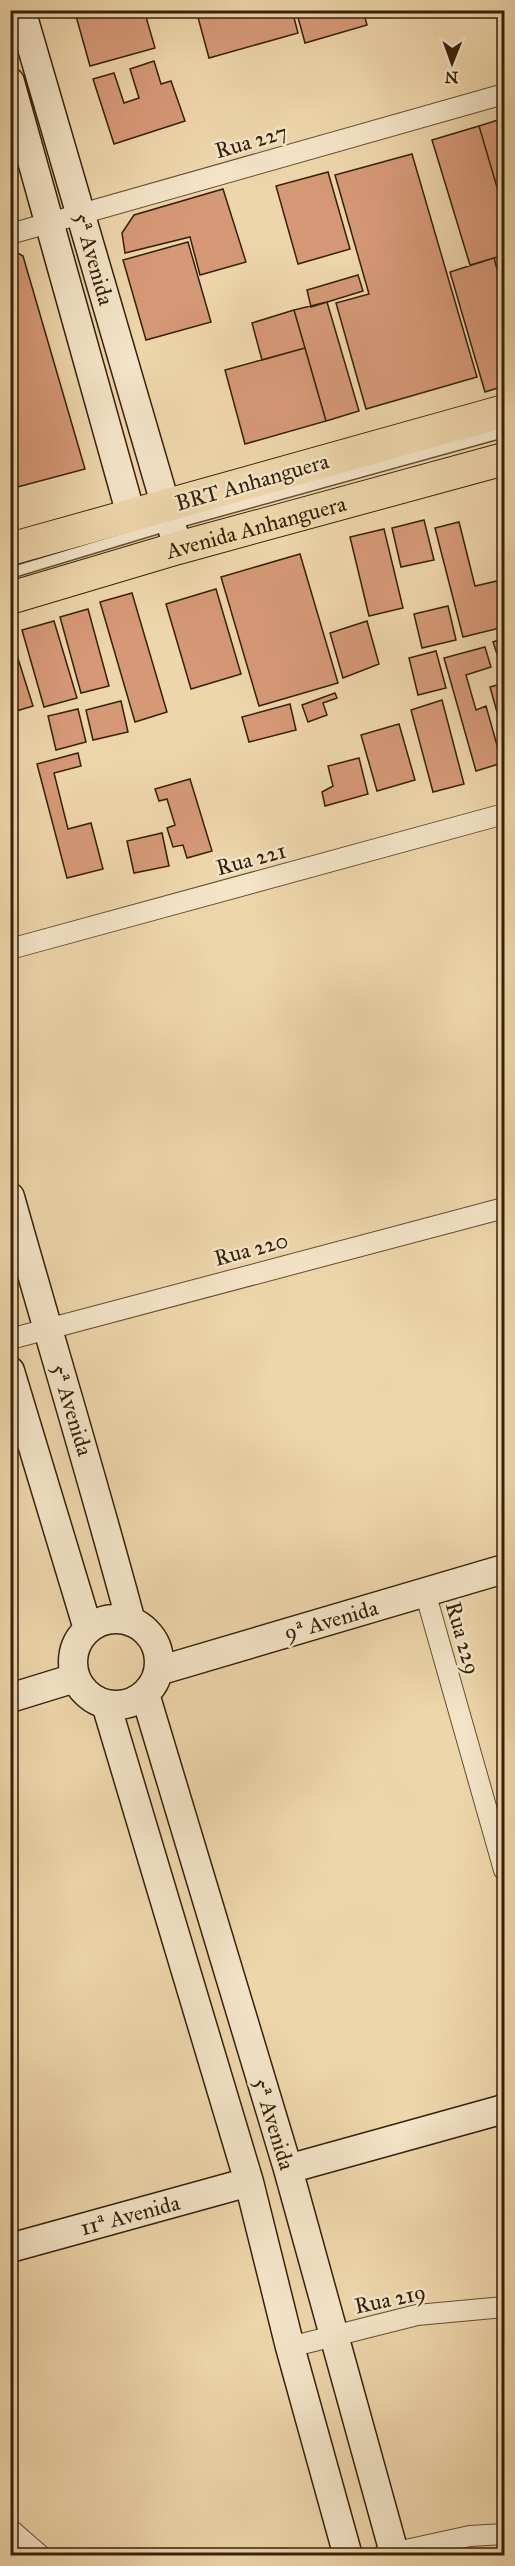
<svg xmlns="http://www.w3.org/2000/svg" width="515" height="2566" font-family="'IM FELL Great Primer',serif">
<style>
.building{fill:#d69978;stroke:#362108;stroke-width:1.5}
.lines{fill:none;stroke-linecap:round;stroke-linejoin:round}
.lane-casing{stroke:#644e31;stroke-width:13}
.street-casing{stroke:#644e31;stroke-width:22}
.secondary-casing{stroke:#362108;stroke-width:31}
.primary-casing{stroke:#362108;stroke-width:34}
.lane{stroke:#f4e4c8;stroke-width:10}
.street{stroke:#f4e4c8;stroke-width:20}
.secondary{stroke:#f4e4c8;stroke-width:28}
.primary{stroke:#eed6ab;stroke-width:32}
.labels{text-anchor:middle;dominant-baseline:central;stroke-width:5;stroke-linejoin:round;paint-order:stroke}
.street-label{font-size:22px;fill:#362108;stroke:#f4e4c8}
</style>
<rect width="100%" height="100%" fill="#eed6ab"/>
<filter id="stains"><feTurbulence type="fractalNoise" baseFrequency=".00333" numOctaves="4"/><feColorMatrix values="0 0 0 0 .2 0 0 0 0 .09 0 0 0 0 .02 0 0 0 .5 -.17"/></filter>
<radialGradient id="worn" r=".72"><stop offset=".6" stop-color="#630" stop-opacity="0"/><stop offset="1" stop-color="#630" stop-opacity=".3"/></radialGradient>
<!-- building -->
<path class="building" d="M95,10H144L155,48L90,66L76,16Z
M196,10H292L298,33L209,58Z
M296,10H363L367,25L305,43Z
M154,61L161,84L171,81L185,121L114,144L93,79L114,73L124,103L139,98L130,69Z
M504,118V211L479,126Z
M479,126L504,211V255L470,265L432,140Z
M412,154L477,377L366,409L336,303L369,294L335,175Z
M328,172L350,249L298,264L276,186Z
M223,189L246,262L200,275L190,237L125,253L122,233L134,215Z
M188,242L211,322L146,340L123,260Z
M10,249L23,256L85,469L10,489Z
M504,255V294L494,258Z
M494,258L504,294V386L485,392L450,272Z
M358,275L363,291L311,307L307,290Z
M327,302L359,411L326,421L294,310Z
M294,310L305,348L262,360L252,323Z
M305,348L326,421L245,444L225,370Z
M424,520L434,560L401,567L392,528Z
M459,522L475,586L497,581L504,612V627L463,637L435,528Z
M384,529L403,608L369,616L350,537Z
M300,554L338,683L259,706L221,577Z
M216,589L241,674L191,689L166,604Z
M132,593L167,712L135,722L100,602Z
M448,606L456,640L422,648L414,614Z
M88,609L109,686L81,693L60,617Z
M54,621L77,698L44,707L22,630Z
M367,621L379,664L343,678L330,633Z
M504,638V675L493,642Z
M14,646L33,706L10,713V647Z
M485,647L491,667L466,675L476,710L486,706L502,763L476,771L444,658Z
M436,651L446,688L418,695L409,658Z
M504,683V737L490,687Z
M335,693L337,698L323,703L327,715L308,722L302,705Z
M442,700L464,784L433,792L411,710Z
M121,701L128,732L93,740L86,710Z
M290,704L296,730L249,742L242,717Z
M78,709L86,742L56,750L48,716Z
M399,724L415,780L377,791L361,735Z
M78,753L81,766L54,773L68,829L91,823L103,869L67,878L37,764Z
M359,758L368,794L325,806L322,792L333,786L328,766Z
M190,779L212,851L187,858L183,845L173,847L167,828L175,825L167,799L159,801L155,789Z
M162,833L169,866L134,873L127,841Z"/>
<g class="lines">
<defs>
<path id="lane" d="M10,573L172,524L504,432"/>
<path id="street" d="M10,234L504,94
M10,949L504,814
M10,1339L504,1208
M425,1592L504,1870
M290,2347L417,2315L504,2307
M10,2529L41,2556
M383,2555L470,2536L504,2534"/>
<path id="secondary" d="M21,10L178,548
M10,82L131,515
M10,1197C50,1339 93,1480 131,1622
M10,1371L88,1629
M73 1662a43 43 0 1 1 86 0a43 43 0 1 1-86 0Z
M158,1671L504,1569
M145,1694L288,2169L395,2556
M10,1698L75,1678
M106,1704L249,2182L290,2347L348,2556
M288,2169L504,2109
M10,2248L249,2182"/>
<g id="primary">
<path d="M10,549L504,411"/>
<path id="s1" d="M10,598L178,548L504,459"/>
</g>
</defs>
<!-- lane casing -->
<use href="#lane" class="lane-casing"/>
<!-- street casing -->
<use href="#street" class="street-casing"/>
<!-- secondary casing -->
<use href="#secondary" class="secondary-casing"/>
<!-- primary casing -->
<use href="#primary" class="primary-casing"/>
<!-- lane -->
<use href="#lane" class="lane"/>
<!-- street -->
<use href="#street" class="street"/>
<!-- secondary -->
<use href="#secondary" class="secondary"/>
<!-- primary -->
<use href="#primary" class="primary"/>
</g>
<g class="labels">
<!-- street labels -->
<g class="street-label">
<text transform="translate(251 141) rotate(-16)">Rua 227</text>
<text transform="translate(94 259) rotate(74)">5ª Avenida</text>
<text transform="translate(252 482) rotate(-16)">BRT Anhanguera</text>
<text stroke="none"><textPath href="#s1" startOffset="256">Avenida Anhanguera</textPath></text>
<text transform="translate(251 859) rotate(-15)">Rua 221</text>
<text transform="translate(251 1249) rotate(-15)">Rua 220</text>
<text transform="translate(72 1410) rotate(73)">5ª Avenida</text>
<text transform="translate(331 1620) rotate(-16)">9ª Avenida</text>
<text transform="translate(463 1638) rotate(74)">Rua 229</text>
<text transform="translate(274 2124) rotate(73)">5ª Avenida</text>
<text transform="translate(130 2215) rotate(-15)">11ª Avenida</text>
<text transform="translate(390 2299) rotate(-12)">Rua 219</text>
</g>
</g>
<!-- margin -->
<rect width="515" height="2566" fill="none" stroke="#eed6ab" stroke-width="36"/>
<rect x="12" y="12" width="491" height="2542" fill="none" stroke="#362108" stroke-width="3"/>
<rect x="18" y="18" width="479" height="2530" fill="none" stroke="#362108" stroke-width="1.5"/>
<!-- north arrow -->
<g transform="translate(452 63) rotate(181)" stroke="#f4e4c8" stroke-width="4.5" paint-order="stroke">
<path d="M0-4.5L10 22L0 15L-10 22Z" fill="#362108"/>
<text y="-9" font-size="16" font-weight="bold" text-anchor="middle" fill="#362108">N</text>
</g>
<rect width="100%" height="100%" filter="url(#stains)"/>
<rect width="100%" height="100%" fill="url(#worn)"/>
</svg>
